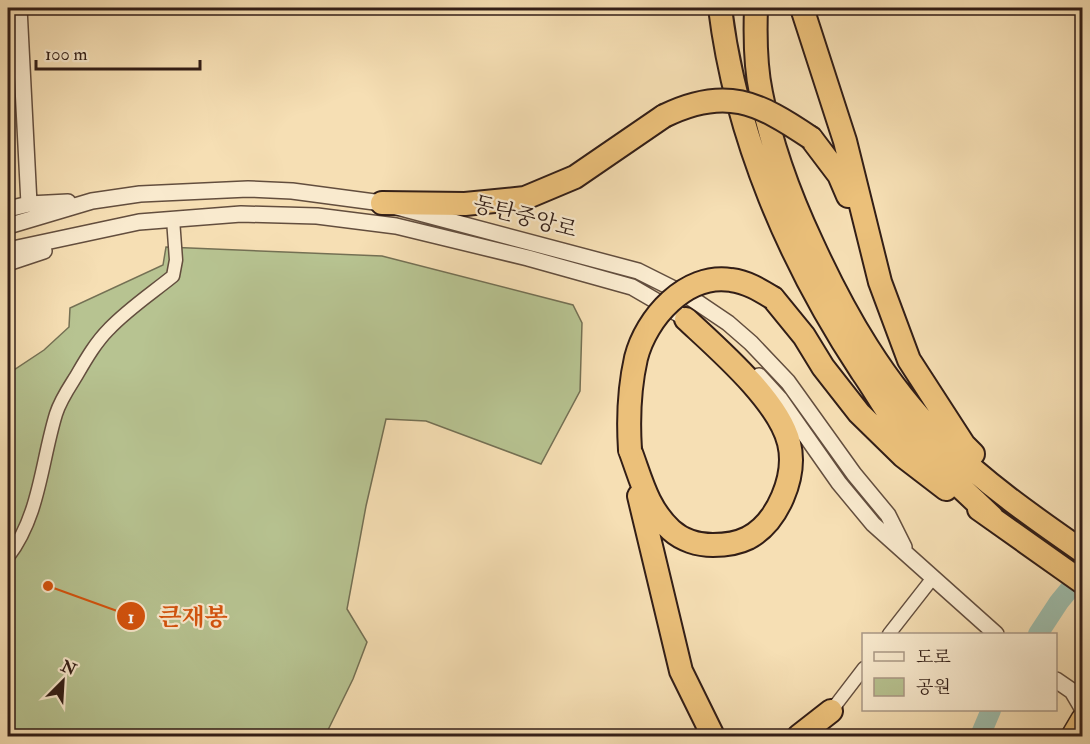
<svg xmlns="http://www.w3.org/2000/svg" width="1090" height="744" font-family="'IM FELL Double Pica','Noto Serif KR',serif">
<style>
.green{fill:#b7c391;stroke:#747054;stroke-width:1.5}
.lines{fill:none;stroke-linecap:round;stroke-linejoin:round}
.river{stroke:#9dbdac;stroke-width:20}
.minor-casing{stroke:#634e3e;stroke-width:15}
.tertiary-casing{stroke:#634e3e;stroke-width:18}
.trunk-casing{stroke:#321e17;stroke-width:24}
.motorway-casing{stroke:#321e17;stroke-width:26}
.minor{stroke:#f9eace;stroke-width:12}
.tertiary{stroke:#f9eace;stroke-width:15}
.trunk{stroke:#ebc07a;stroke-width:21}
.motorway{stroke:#ebc07a;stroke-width:22}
.motorway-bridge-casing{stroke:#321e17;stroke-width:26;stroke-linecap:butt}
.motorway-bridge{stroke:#ebc07a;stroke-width:22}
.labels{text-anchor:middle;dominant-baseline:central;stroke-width:4.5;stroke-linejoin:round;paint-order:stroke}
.street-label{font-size:22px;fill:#321e17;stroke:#f9eace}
.leader{fill:none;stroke:#d6530d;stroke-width:2}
.callout-dot{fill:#d6530d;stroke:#f9eace;stroke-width:2}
.mark-label{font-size:18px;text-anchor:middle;font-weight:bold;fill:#fff}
.callout-label{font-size:24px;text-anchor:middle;font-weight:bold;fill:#d6530d;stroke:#f9eace;stroke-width:4.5;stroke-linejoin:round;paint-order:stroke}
</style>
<rect width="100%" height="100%" fill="#f6dfb4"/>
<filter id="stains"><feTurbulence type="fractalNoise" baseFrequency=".00333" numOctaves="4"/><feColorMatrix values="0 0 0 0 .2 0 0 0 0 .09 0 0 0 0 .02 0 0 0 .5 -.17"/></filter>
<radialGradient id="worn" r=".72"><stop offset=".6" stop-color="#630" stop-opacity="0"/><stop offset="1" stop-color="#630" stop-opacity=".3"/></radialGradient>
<!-- green -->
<path class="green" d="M166,247L382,256L573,305L582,323L580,391L541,464L426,421L386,419L366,506L347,609L367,642L353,679L325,736H8V374L44,350L69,327L70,308L163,265Z"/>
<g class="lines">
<!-- river -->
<path class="river" d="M1038,634L1059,602L1082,574
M980,736L991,710"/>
<defs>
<path id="minor" d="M8,557C40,515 41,463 56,414C60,401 68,389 75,378C85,361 95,343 109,329C128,309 152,293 173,276L176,260L173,219
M889,634L932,579
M828,715L864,668"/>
<path id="tertiary" d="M19,8L29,204
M8,209L29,204L68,202
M8,226L92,201L140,194L248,189L292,191L382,203L638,271L688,296L728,323L751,343L788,382L854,474L888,515L904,547
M8,250L139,222L241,214L317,216L396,226L528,258L632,287L694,323
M8,263L44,251
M759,376L780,399L839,483L873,524L996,634
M1056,680L1072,691L1082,708"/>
<path id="trunk" d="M1072,736L1082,719"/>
<path id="motorway" d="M720,8C736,138 790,263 862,372C875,390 886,412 900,428C929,459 961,487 992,517
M756,8C755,36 755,65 761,93C771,145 790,196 812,243C845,315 884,383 940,439C983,482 1033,517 1082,551
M802,8L845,141L880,282L909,360L964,445L973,454
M811,138L839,175L848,196
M382,203L465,204L525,198L575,177L664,116
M773,298L804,336L823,367L859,413L903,456L946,489
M630,450C641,479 647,508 671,530C682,540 698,545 713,545C724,545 738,543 748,538C778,522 797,476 789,443C779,401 717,348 686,319
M639,496L681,671L713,736
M979,509L1082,582
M799,736L831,711"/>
</defs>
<!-- minor casing -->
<use href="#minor" class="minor-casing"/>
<!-- tertiary casing -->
<use href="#tertiary" class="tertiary-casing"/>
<!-- trunk casing -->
<use href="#trunk" class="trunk-casing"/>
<!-- motorway casing -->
<use href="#motorway" class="motorway-casing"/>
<!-- minor -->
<use href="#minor" class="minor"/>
<!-- tertiary -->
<use href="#tertiary" class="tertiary"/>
<!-- trunk -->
<use href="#trunk" class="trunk"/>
<!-- motorway -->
<use href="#motorway" class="motorway"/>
<defs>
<path id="motorway-bridge" d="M664,116C725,86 758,102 811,138
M630,450C628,419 629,389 636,358C646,318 686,273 731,280C747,282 760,290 773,298"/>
</defs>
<!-- motorway-bridge casing -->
<use href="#motorway-bridge" class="motorway-bridge-casing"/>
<!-- motorway-bridge -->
<use href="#motorway-bridge" class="motorway-bridge"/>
</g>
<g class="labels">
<!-- street labels -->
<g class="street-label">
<text transform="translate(525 217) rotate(15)">동탄중앙로</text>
</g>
</g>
<!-- callouts -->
<path class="leader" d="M48 586L131 616"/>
<g class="callout-dot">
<circle cx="48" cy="586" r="6"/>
<circle cx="131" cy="616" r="15"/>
</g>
<g class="mark-label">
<text x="131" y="623">1</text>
</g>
<g class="callout-label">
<text x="193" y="625">큰재봉</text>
</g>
<!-- margin -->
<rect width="1090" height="744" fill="none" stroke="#f6dfb4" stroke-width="30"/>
<rect x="9" y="9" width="1072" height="726" fill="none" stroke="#321e17" stroke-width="3"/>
<rect x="15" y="15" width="1060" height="714" fill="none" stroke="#321e17" stroke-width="1.5"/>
<!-- legend -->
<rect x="862" y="633" width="195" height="78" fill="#f9eace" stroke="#a99885" stroke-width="1.5"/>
<rect x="874" y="652" width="30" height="9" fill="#f9eace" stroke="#a99885" stroke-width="1.5"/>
<text x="916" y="663" font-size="18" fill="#321e17">도로</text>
<rect x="874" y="678" width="30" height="18" fill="#b7c391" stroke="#a99885" stroke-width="1.5"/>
<text x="916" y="693" font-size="18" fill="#321e17">공원</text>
<!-- north arrow -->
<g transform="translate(63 681) rotate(24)" stroke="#f9eace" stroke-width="4.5" paint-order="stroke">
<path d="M0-4.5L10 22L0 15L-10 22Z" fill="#321e17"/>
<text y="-9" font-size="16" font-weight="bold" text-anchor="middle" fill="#321e17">N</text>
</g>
<!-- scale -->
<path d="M36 60v9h164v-9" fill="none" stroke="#321e17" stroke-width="3"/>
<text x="45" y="60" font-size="18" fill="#321e17" stroke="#f9eace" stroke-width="4.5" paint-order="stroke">100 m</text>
<rect width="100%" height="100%" filter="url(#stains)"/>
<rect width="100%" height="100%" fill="url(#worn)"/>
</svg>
